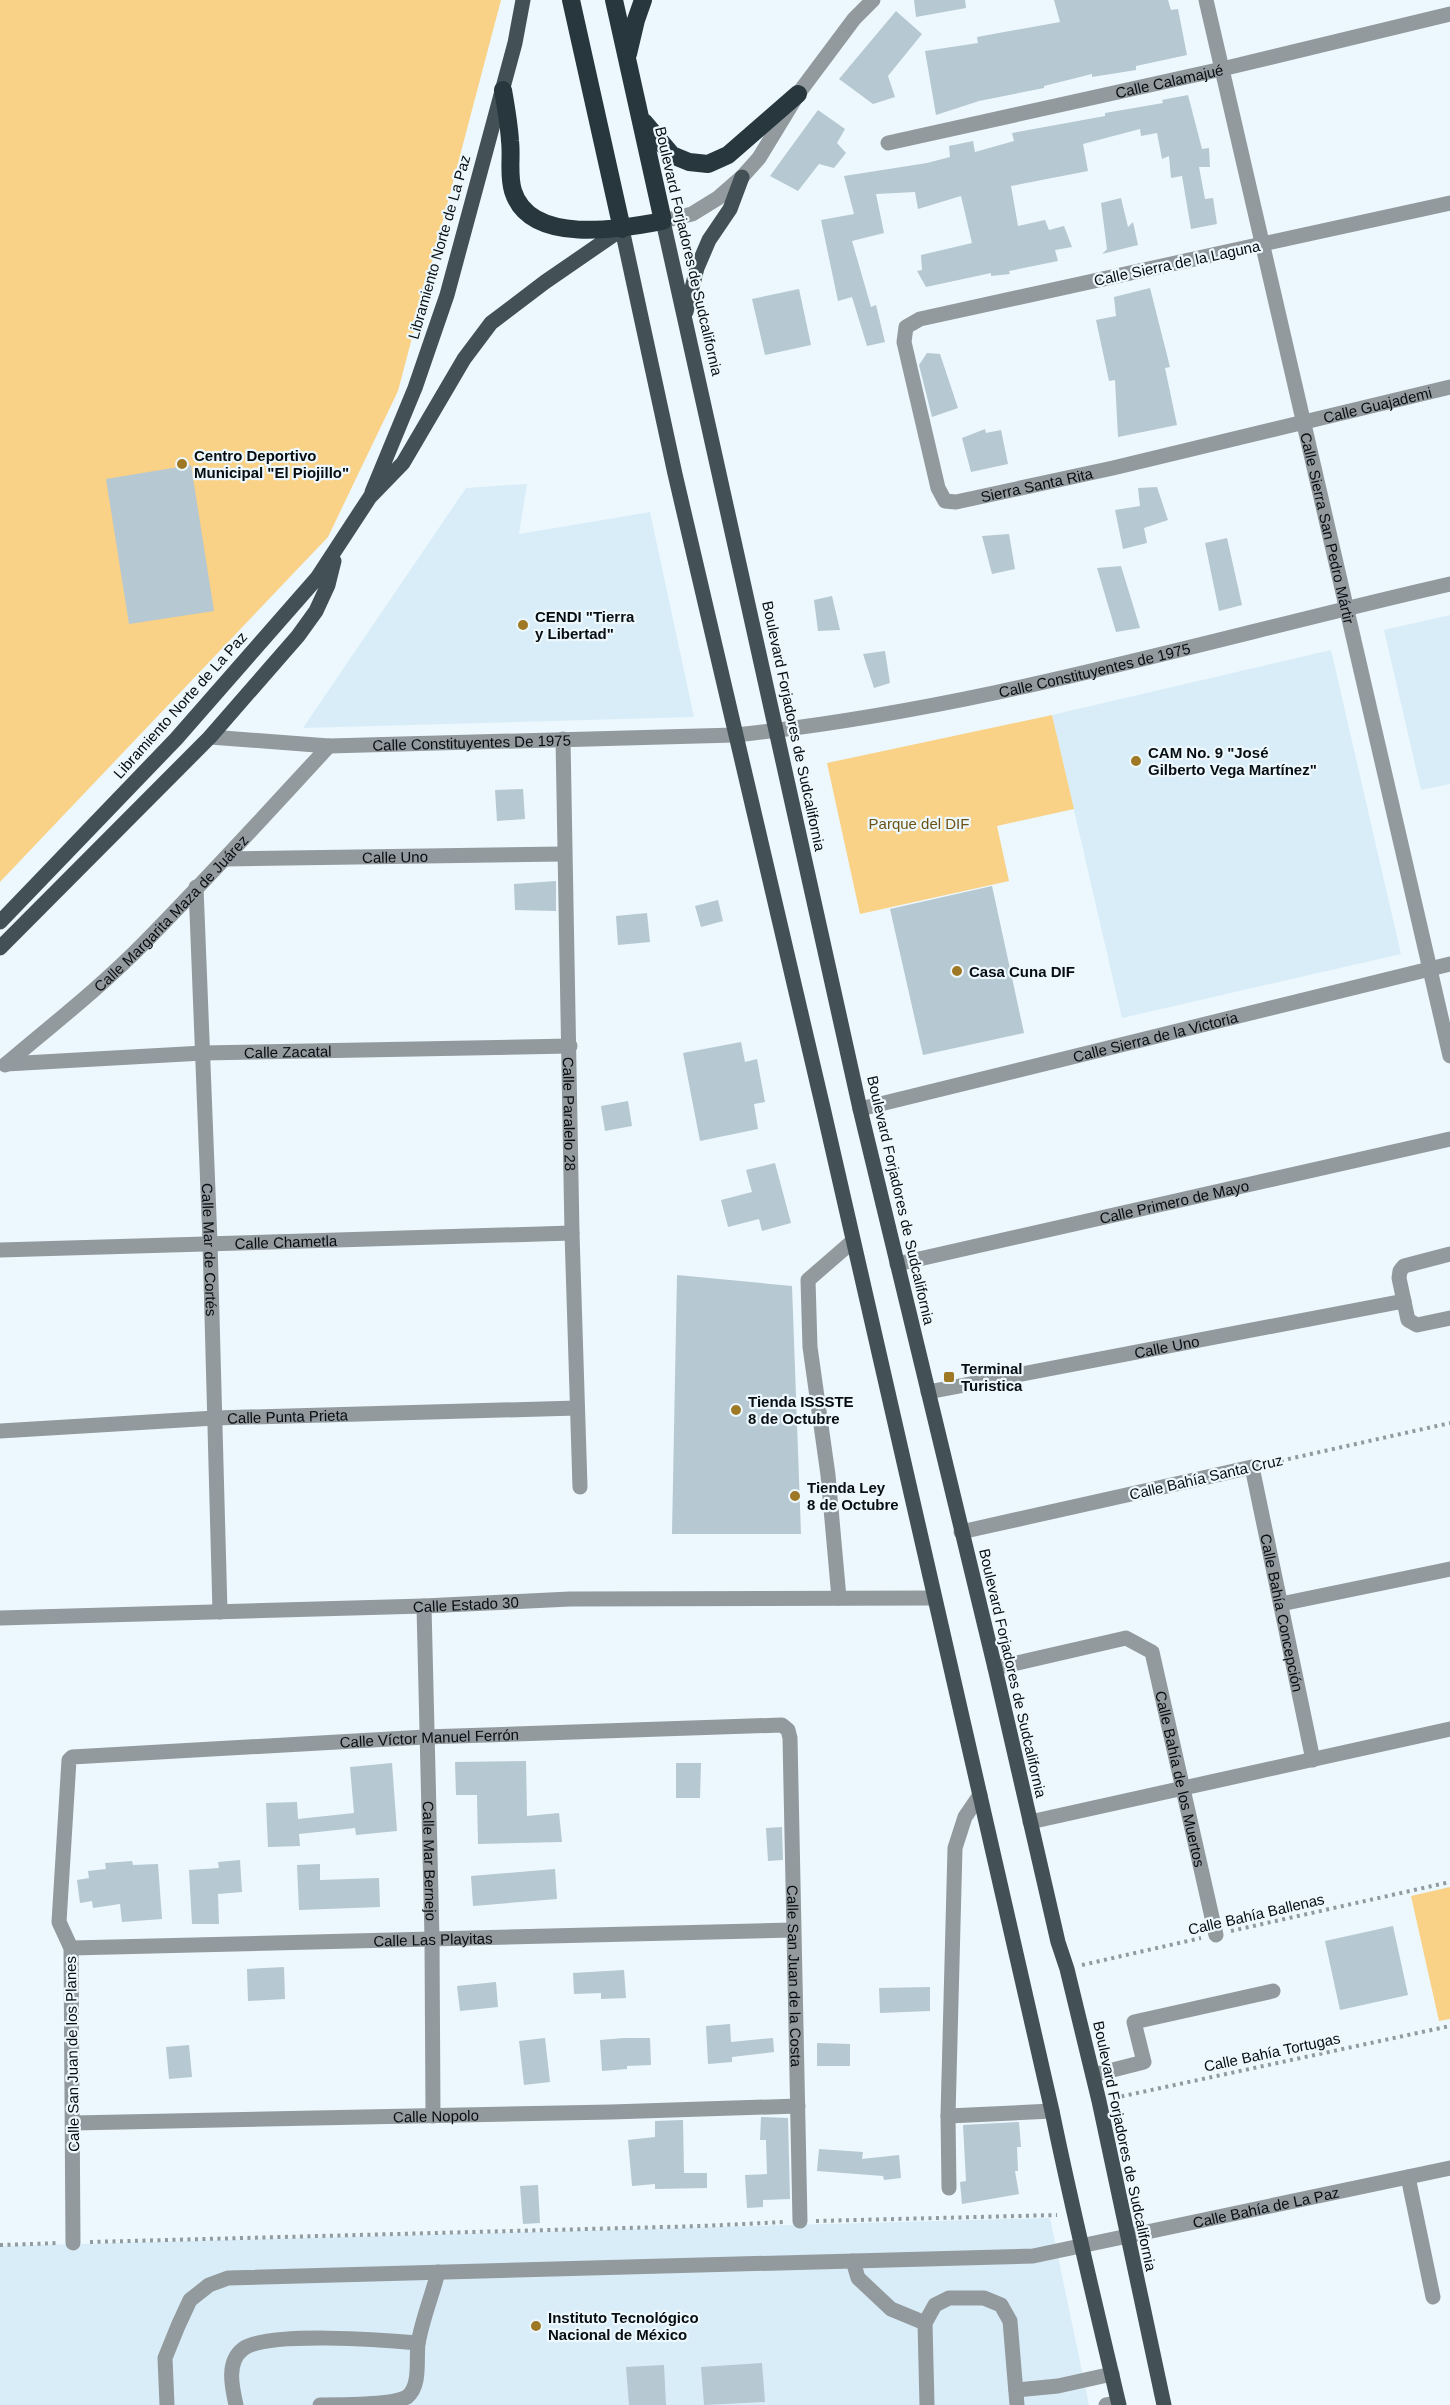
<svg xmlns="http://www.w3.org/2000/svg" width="1450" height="2405" font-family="Helvetica,sans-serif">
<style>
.built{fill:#d9edf8}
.green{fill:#f9d187}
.building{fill:#b6c8d1}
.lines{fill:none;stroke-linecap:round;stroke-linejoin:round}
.path{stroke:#919b9f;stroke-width:4;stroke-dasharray:3 4.5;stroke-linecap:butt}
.minor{stroke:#929a9e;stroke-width:15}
.major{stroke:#435056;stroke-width:15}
.highway{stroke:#28373e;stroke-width:18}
.poi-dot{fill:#9f7825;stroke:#ecf8fd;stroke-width:2}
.labels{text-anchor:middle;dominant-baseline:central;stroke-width:4.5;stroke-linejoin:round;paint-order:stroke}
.street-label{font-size:15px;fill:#070d10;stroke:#ecf8fd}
.poi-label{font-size:15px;font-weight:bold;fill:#070d10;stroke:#ecf8fd;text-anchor:start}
.park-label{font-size:15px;fill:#6d5215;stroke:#ecf8fd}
</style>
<rect width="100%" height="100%" fill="#ecf8fd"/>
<!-- built -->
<path class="built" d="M527,484L519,534L650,512L694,717L303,728L466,488Z
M1450,615V784L1421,790L1384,630Z
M1331,650L1401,954L1122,1018L1052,715Z
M1050,2218L1089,2405H0V2246Z"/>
<!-- green -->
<path class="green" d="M0,0H501L398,391L328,537L0,882Z
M1052,715L1074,809L997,826L1009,881L860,914L827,763Z
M1450,1887V2019L1439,2021L1411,1896Z"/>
<!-- building -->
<path class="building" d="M914,0H965L966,8L916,17Z
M1054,0H1168L1171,10L1178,9L1187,55L1136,66V70L1092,77V74L1044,86V88L979,101L936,115L925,51L978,43L977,37L1060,22Z
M896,11L922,34L888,76L895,97L873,104L839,79Z
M1188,95L1202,149L1209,148L1210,167H1199L1205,199L1213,198L1217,224L1191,229L1182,176L1171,178L1169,156L1162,159L1157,133L1141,136L1140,129L1083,144L1088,171L1011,186L1018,226L1045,220L1049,230L1064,226L1072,247L1055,250L1058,261L1009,271L1010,274L991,276V273L926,287L917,271L922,270L921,255L972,243L961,196L918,209L915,192L876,194L884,233L852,241L871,307L876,305L885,342L867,346L852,297L838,301L821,220L854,214L844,176L927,163L950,157L949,146L973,141L975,152L1014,141L1012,133L1105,116V113L1163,103L1162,100Z
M818,110L845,129L837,143L846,153L834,168L819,164L798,191L770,176Z
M1121,198L1128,227L1133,222L1138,245L1102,254L1107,249L1101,203Z
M1150,288L1170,367L1165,368L1177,425L1118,437L1115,380L1109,381L1096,320L1116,316L1114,297Z
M799,289L811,345L765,355L752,299Z
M927,353L940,354L958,408L932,417L919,365Z
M985,429L986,433L1001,430L1008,464L971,472L962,438Z
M191,465L214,611L129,624L106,479Z
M1157,487L1168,520L1144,528L1147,543L1123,549L1115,510L1140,506L1138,488Z
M1009,534L1015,569L992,574L982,536Z
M1227,538L1242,605L1219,611L1205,543Z
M1121,566L1140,628L1116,632L1097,568Z
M832,596L840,630L818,631L814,600Z
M885,651L890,683L874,688L863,654Z
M523,789L525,819L497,821L495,790Z
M556,881V911L515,910L514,884Z
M992,886L1024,1033L923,1055L890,909Z
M718,900L723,921L701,927L695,906Z
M647,913L650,942L618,945L616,916Z
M741,1042L745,1062L757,1059L765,1102L754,1104L758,1129L700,1141L683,1053Z
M628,1101L632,1126L605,1131L601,1106Z
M775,1163L791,1223L762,1231L759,1219L728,1227L721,1200L752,1192L746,1170Z
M677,1275L792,1286L801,1534H672Z
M526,1761L527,1816L559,1813L562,1842L478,1844L477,1795H456L455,1762Z
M392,1763L397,1831L356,1835L355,1828L299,1834L300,1846L268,1847L266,1803L297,1802L298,1819L354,1813L350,1767Z
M676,1763H701L700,1798H676Z
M782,1827L783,1860L768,1861L766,1828Z
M240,1860L242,1892L218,1894L219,1924H192L189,1870L219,1868L218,1862Z
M132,1861L133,1865L158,1864L162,1919L122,1922L120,1904L93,1908L92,1901L80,1903L77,1880L89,1878L88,1871L106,1869L105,1863Z
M320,1864V1880L379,1878L380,1907L299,1910L297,1865Z
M555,1869L557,1899L473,1906L471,1876Z
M1393,1926L1408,1995L1340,2010L1325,1941Z
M284,1967L285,1999L248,2001L247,1969Z
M624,1970L626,1998L601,1999V1993L574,1994L573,1973Z
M496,1982L498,2007L460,2011L457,1986Z
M930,1987V2011L880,2013L879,1988Z
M730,2024L731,2042L773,2038L774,2052L732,2057V2062L708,2064L706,2026Z
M545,2038L550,2082L524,2085L519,2041Z
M624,2038H650L651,2065L627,2066V2069L602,2071L600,2040Z
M817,2043L850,2044V2066H817Z
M189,2045L192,2077L169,2079L166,2047Z
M761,2117L788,2118L790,2199L763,2200V2207L747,2208L745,2175L767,2174L766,2140H760Z
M683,2120L684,2173H707V2188L655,2189V2184L632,2186L628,2140L655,2137V2121Z
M1019,2122L1021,2147H1017L1018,2171H1015L1019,2194L962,2204L960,2182L966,2181L963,2125Z
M819,2149L863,2152L862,2159L899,2155L901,2178L884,2180L883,2176L817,2171Z
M538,2185L540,2223L523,2224L520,2186Z
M762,2363L765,2402L704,2405L701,2367Z
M664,2365L666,2405H629L626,2367Z"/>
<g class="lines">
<!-- path -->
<path class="path" d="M1266,1464L1450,1423
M1231,1931L1450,1882
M1082,1965L1201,1938
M1114,2098L1450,2026
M816,2221L1057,2215
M90,2242L702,2226L784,2222
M0,2245L59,2243"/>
<!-- minor -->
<g class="minor">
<path id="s1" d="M1206,0L1450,1056"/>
<path id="s2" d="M888,143L1222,69L1450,14"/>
<path id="s3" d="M1450,203L920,319L906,327L904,342L938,488L945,501L956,502L1113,468L1450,387"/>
<path d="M663,221L692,214L718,198L742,177L759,158L798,94L854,19L873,0"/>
<path id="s4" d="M210,737L329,746L735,735C978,710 1213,638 1450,584"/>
<path id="s5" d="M563,739L572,1233L580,1487"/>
<path id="s6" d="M225,859L564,854"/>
<path id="s7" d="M196,887L210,1242L220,1612"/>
<path id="s8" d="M6,1064L203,1053L570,1046"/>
<path id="s9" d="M5,1065C52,1025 101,987 145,942C208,878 268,812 329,746"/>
<path id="s10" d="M860,1109L1450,964"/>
<path id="s11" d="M0,1250L572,1233"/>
<path d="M1450,1254L1404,1266L1400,1271L1399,1278L1408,1320L1417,1325L1450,1318"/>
<path id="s12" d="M897,1264L1450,1139"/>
<path id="s13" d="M928,1392L1404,1301"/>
<path id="s14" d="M0,1431L215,1418L577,1408"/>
<path id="s15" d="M961,1532L1252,1467L1313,1760"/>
<path d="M839,1598L828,1475L810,1347L808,1280L853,1241"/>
<path d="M1281,1604L1450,1569"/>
<path id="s16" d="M424,1606L432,1938L433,2116"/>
<path id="s17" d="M0,1618L424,1606L570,1599L934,1598"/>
<path id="s18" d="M995,1668L1126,1638L1152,1652L1216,1935"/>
<path d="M1030,1822L1450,1729"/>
<path id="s19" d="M71,1948L793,1930"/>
<path d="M1093,2075L1144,2062L1134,2022L1273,1991"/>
<path d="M948,2116L1052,2111"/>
<path id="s20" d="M73,2123L611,2112L798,2106"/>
<path d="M1408,2177L1433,2297"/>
<path d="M949,2188L948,2116L955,1848L965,1817L980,1795"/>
<path id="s21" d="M73,2243L71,1948L59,1922L69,1760L72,1757L425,1737L782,1725L788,1730L790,1738L800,2221"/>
<path d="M853,2261L858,2278L891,2309L925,2323"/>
<path d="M1016,2390L1058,2386L1112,2374"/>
<path id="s22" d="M167,2405L165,2358L178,2326L190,2300L209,2285L228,2278L1033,2256L1450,2168"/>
<path d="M236,2405C232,2387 226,2362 243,2349C267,2331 386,2340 418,2343"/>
<path d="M320,2405C339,2405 394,2405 407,2397C421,2386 416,2360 418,2344C422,2320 432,2296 438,2272"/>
<path d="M927,2405L925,2323L935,2305L949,2298H984L1001,2305L1010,2321L1017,2405"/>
<path d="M1106,2405L1118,2403"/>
</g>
<!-- major -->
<path class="major" d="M663,221L860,1109L995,1668L1058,1942L1067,1969L1099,2101L1164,2405
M686,312L697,268L709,240L730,209L742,177
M372,492L415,388L447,295L515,43L523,0
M0,922L176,739L317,578L370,497L403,463L464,359L491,323L545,282L622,229L675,474L824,1112L1052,2111C1072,2209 1096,2307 1119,2405
M0,948L210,737L298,636L316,611L328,585L334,561"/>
<!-- highway -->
<path class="highway" d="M571,0L622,229
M628,54L636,20L643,0
M503,90C506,107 509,124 510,141C512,157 508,175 513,191C530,246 621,229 663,221L614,0
M644,122L672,155L689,162L708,164L728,155L798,94"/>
</g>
<!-- markers -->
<g class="poi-dot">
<circle cx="182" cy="464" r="6"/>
<circle cx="523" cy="625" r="6"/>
<circle cx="1136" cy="761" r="6"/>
<circle cx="957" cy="971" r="6"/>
<rect x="943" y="1371" width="12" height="12" rx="3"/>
<circle cx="736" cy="1410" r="6"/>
<circle cx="795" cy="1496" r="6"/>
<circle cx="536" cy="2326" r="6"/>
</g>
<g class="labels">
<!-- street labels -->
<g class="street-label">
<text stroke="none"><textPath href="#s2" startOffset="288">Calle Calamajué</textPath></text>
<text transform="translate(439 247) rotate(-74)">Libramiento Norte de La Paz</text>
<text transform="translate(689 251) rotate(77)">Boulevard Forjadores de Sudcalifornia</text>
<text transform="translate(1177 263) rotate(-12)">Calle Sierra de la Laguna</text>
<text stroke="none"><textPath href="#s3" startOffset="1182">Calle Guajademi</textPath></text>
<text stroke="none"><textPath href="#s3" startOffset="832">Sierra Santa Rita</textPath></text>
<text stroke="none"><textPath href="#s1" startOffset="542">Calle Sierra San Pedro Mártir</textPath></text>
<text stroke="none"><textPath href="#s4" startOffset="891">Calle Constituyentes de 1975</textPath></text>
<text transform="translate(180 705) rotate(-48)">Libramiento Norte de La Paz</text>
<text transform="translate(794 726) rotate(78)">Boulevard Forjadores de Sudcalifornia</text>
<text stroke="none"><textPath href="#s4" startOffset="262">Calle Constituyentes De 1975</textPath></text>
<text stroke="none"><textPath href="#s6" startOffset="170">Calle Uno</textPath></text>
<text stroke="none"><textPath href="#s9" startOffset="225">Calle Margarita Maza de Juárez</textPath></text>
<text stroke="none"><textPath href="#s10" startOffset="304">Calle Sierra de la Victoria</textPath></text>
<text stroke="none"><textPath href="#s8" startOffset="282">Calle Zacatal</textPath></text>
<text stroke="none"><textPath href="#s5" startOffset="375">Calle Paralelo 28</textPath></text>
<text transform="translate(901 1200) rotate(77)">Boulevard Forjadores de Sudcalifornia</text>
<text stroke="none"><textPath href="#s12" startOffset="284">Calle Primero de Mayo</textPath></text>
<text stroke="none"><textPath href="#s11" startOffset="286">Calle Chametla</textPath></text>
<text stroke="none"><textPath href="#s7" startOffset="363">Calle Mar de Cortés</textPath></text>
<text stroke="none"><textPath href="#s13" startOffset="243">Calle Uno</textPath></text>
<text stroke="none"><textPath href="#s14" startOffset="288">Calle Punta Prieta</textPath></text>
<text transform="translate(1206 1477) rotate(-13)">Calle Bahía Santa Cruz</text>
<text stroke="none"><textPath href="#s17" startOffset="466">Calle Estado 30</textPath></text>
<text stroke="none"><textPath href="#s15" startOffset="447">Calle Bahía Concepción</textPath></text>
<text transform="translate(1013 1673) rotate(77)">Boulevard Forjadores de Sudcalifornia</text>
<text stroke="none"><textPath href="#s21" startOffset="848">Calle Víctor Manuel Ferrón</textPath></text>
<text stroke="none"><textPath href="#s18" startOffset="294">Calle Bahía de los Muertos</textPath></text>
<text stroke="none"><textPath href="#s16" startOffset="255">Calle Mar Bernejo</textPath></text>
<text transform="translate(1256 1914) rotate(-13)">Calle Bahía Ballenas</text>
<text stroke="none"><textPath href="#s19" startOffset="362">Calle Las Playitas</textPath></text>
<text stroke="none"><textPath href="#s21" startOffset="1455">Calle San Juan de la Costa</textPath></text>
<text transform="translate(1272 2052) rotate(-12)">Calle Bahía Tortugas</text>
<text transform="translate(72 2054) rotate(-91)">Calle San Juan de los Planes</text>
<text stroke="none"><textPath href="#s20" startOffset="363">Calle Nopolo</textPath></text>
<text transform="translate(1125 2146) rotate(78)">Boulevard Forjadores de Sudcalifornia</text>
<text stroke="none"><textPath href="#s22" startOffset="1198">Calle Bahía de La Paz</textPath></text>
</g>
<!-- poi labels -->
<g class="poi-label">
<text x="194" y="455">Centro Deportivo<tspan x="194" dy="17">Municipal "El Piojillo"</tspan></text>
<text x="535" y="616">CENDI "Tierra<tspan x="535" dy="17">y Libertad"</tspan></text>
<text x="1148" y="752">CAM No. 9 "José<tspan x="1148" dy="17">Gilberto Vega Martínez"</tspan></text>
<text x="969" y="971">Casa Cuna DIF</text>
<text x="961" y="1368">Terminal<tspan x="961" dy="17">Turistica</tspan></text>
<text x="748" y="1401">Tienda ISSSTE<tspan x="748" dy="17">8 de Octubre</tspan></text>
<text x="807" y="1487">Tienda Ley<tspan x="807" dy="17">8 de Octubre</tspan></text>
<text x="548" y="2317">Instituto Tecnológico<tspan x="548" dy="17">Nacional de México</tspan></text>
</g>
<!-- park labels -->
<g class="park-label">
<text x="919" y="823">Parque del DIF</text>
</g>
</g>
</svg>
